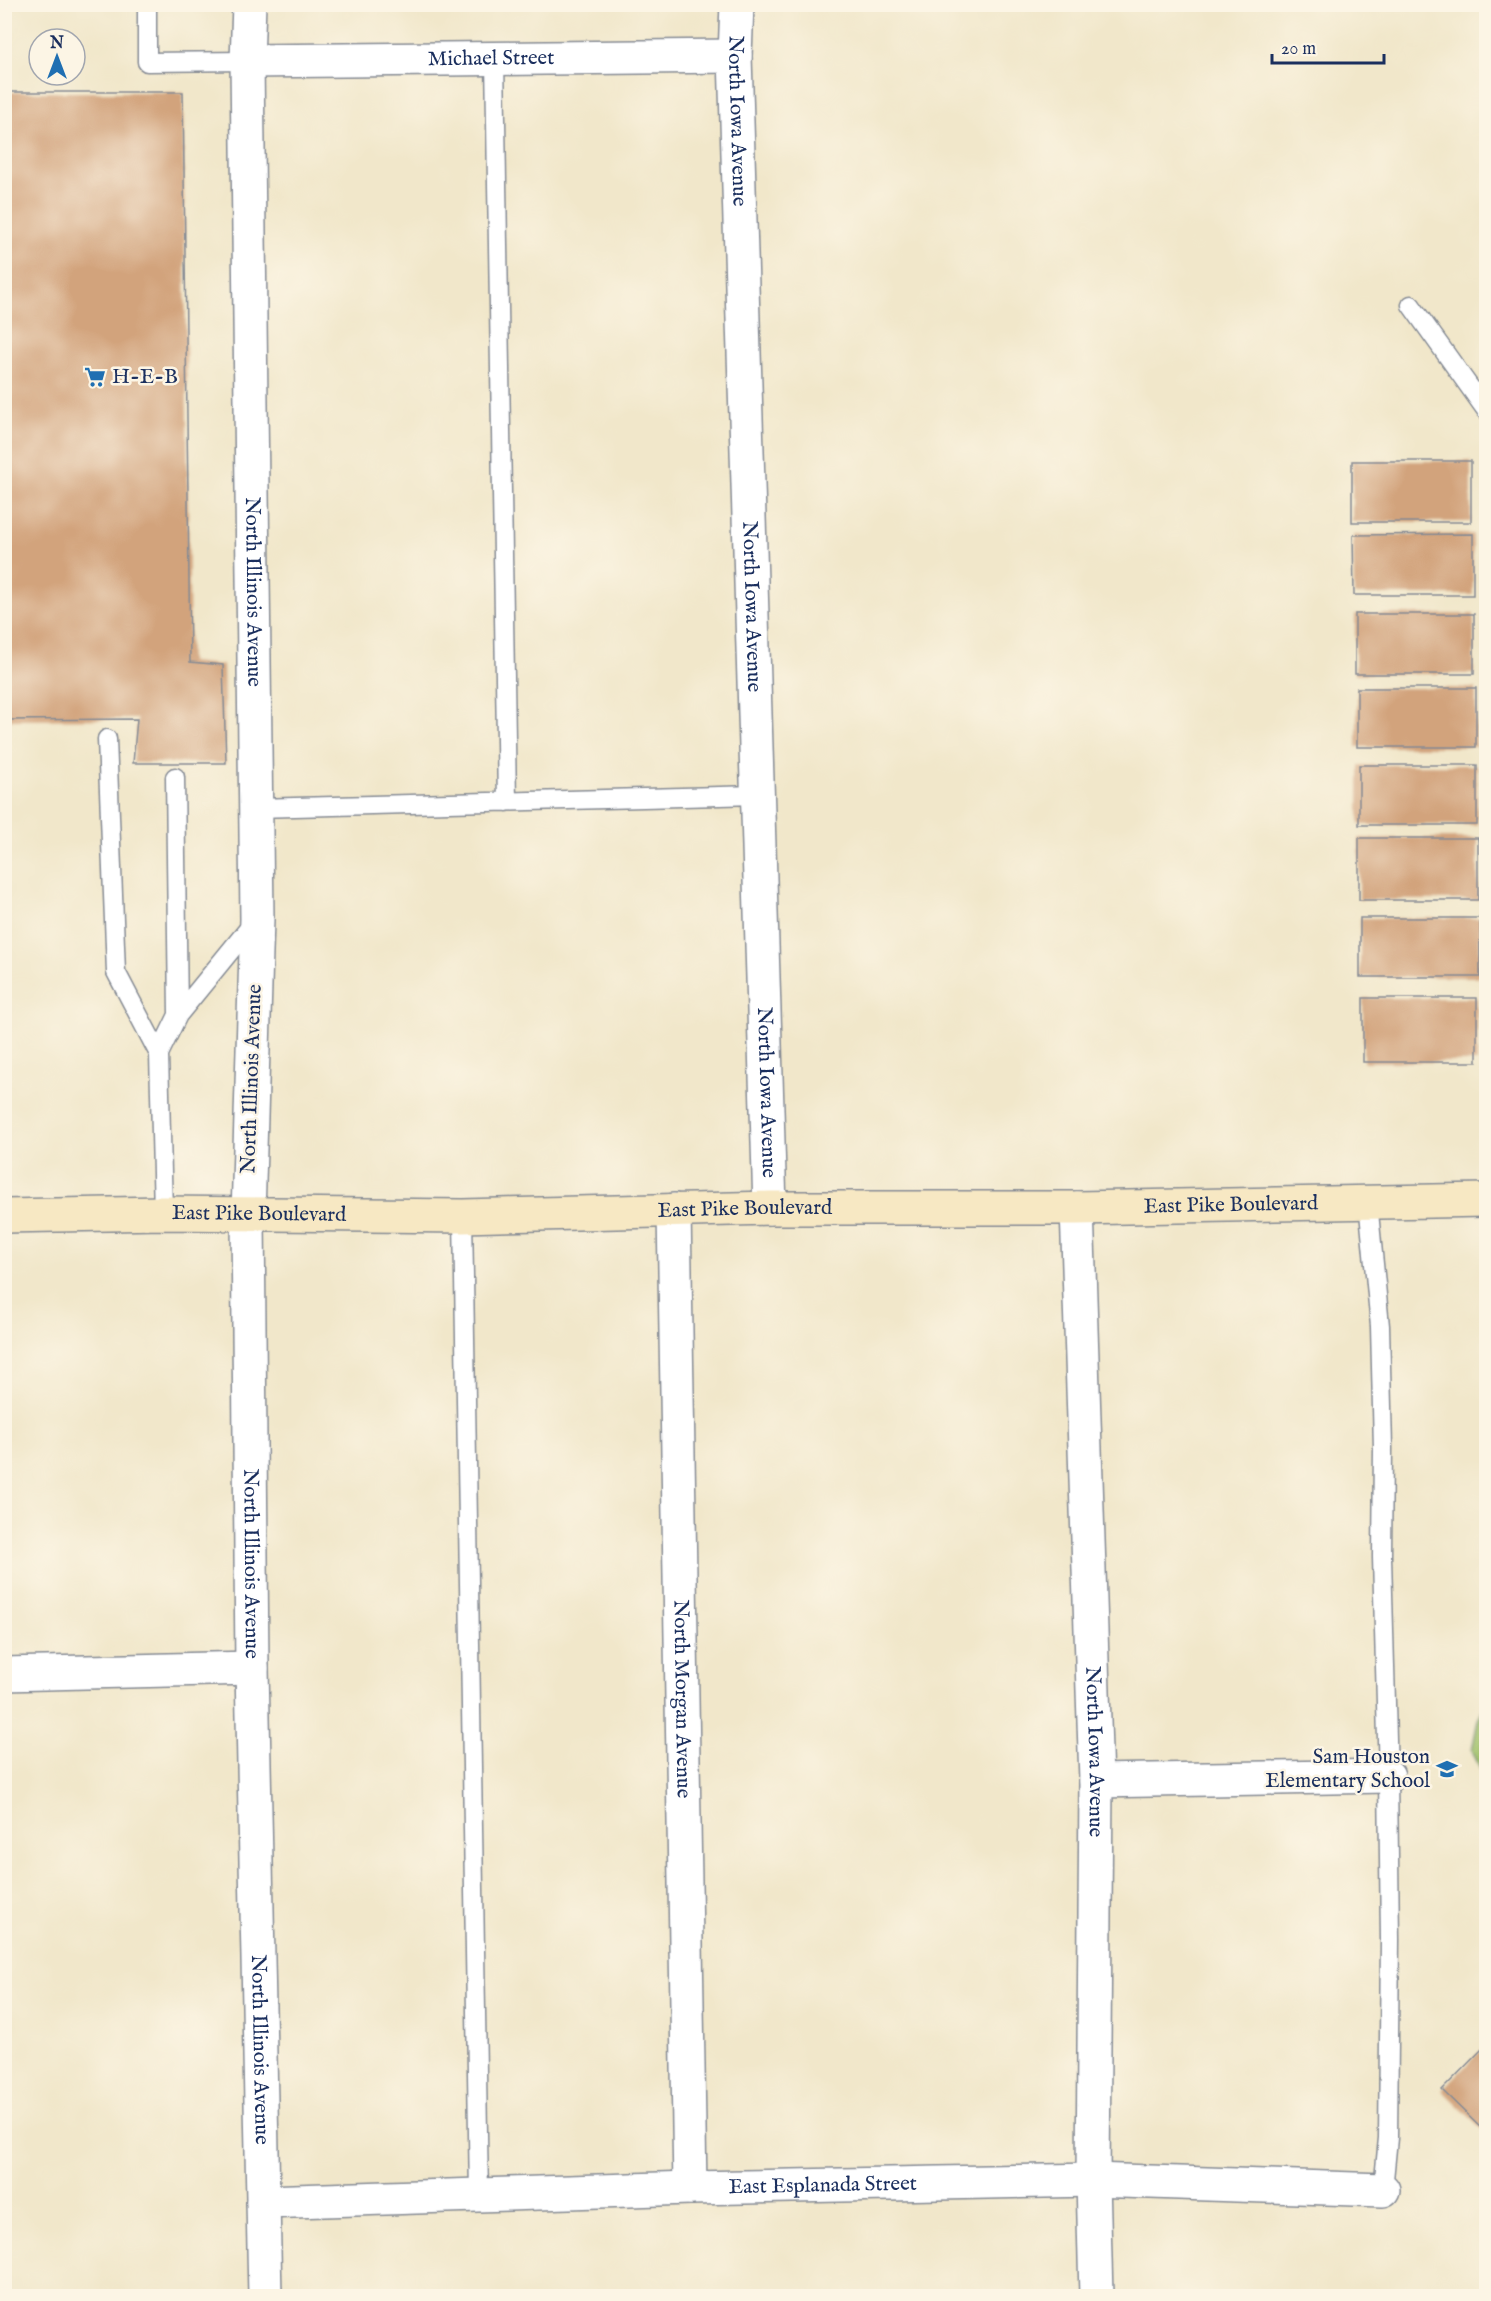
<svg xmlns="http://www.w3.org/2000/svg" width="1491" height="2301" font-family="'IM FELL English',serif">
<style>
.green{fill:#a0c16a;stroke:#5e7864;stroke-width:1.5}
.building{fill:#d2a37c}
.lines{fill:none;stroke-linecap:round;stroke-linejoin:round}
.lane-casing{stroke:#868b94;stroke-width:21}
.street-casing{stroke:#868b94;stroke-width:36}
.secondary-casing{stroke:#868b94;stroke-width:36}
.lane{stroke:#fff;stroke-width:18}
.street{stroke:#fff;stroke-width:33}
.secondary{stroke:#f7e8c3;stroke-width:33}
.labels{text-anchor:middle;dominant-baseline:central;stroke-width:5;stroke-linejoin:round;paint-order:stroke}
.street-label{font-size:21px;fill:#1b2f5e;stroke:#fcf5e5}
.poi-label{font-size:21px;fill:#1b2f5e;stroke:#fcf5e5;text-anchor:start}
</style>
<rect width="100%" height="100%" fill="#fcf5e5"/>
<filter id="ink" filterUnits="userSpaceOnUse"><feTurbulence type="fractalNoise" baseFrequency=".0167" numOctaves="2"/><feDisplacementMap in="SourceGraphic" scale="12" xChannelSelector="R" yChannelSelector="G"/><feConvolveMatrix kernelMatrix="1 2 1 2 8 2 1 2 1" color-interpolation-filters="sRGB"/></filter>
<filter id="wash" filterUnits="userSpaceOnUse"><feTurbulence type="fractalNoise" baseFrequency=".008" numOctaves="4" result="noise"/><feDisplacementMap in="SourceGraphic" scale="24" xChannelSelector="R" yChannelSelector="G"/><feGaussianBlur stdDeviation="1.35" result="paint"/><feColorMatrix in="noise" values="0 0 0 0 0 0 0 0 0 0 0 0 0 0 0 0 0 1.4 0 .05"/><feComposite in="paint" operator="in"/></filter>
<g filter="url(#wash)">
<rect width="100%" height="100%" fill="#f1e7ca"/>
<!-- green -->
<path class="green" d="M1486,1708V1782L1472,1750L1478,1720L1483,1709Z"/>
<g id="blocks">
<!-- building -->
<path class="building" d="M4,92H183L190,662L223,665L226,763H133L137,719L4,720Z
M1352,461H1471V522H1352Z
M1473,534V595H1354L1353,535Z
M1355,614H1474V674H1355Z
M1357,688H1476V747H1357Z
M1359,765H1477V825H1359Z
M1359,838H1478V900H1359Z
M1360,918H1480V977H1360Z
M1363,998H1477V1062H1363Z
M1486,2045V2133L1442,2090Z"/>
</g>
</g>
<g filter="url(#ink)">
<use href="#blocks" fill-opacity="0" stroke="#868b94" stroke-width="1.5"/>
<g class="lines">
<defs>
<path id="lane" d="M147,4V62L247,61
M495,59L507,802
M1411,305L1486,410
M107,739L116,972L159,1054L163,1213
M175,777L178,1015
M256,808L758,795
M159,1054L178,1015L254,922
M1368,1202L1380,1326L1383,1448L1382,1557L1388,1776L1390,1940L1388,2138L1383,2190
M463,1216L479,2195"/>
<g id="street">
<path id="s1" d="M249,4L247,61L257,919L248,1215L252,1668L265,2296"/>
<path id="s2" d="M737,4L735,56L770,1208"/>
<path id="s3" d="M247,61L735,56"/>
<path id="s4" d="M1077,1208L1096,1781L1093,2180L1096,2296"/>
<path id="s5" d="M674,1210L690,2188"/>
<path d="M4,1674L252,1668"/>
<path d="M1096,1781L1388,1776"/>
<path id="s6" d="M263,2202L690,2188L1093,2180L1383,2190"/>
</g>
<g id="secondary">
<path id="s7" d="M4,1216L163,1213L463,1216L770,1208H1077L1486,1200"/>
</g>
</defs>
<!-- lane casing -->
<use href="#lane" class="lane-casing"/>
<!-- street casing -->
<use href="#street" class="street-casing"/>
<!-- secondary casing -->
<use href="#secondary" class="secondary-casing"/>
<!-- lane -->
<use href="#lane" class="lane"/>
<!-- street -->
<use href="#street" class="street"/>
<!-- secondary -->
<use href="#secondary" class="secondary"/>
</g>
</g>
<!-- icons -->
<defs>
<symbol id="supermarket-bare" viewBox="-9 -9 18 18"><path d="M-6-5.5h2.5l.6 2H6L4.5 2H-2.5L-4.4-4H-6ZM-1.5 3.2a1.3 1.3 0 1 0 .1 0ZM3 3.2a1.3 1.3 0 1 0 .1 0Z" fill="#1f6fb2" stroke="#fcf5e5" stroke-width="2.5" paint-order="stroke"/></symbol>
<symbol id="school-bare" viewBox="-9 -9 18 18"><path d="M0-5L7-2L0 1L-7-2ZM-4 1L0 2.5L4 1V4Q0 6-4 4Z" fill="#1f6fb2" stroke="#fcf5e5" stroke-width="2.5" paint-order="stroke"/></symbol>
</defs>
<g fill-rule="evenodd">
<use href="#supermarket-bare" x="80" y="362" width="30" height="30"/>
<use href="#school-bare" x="1432" y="1754" width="30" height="30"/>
</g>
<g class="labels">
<!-- street labels -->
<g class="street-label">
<text stroke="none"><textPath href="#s3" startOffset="244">Michael Street</textPath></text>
<text stroke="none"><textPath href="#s2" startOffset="117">North Iowa Avenue</textPath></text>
<text stroke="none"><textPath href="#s1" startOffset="588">North Illinois Avenue</textPath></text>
<text stroke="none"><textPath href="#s2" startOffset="603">North Iowa Avenue</textPath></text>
<text transform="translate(252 1079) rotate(-88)">North Illinois Avenue</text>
<text stroke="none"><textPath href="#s2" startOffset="1089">North Iowa Avenue</textPath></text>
<text stroke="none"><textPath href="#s7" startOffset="1227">East Pike Boulevard</textPath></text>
<text stroke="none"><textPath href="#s7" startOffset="741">East Pike Boulevard</textPath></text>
<text stroke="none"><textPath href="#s7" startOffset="255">East Pike Boulevard</textPath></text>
<text stroke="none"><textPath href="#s1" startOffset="1560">North Illinois Avenue</textPath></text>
<text stroke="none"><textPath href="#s5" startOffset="489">North Morgan Avenue</textPath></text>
<text stroke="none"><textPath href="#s4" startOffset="544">North Iowa Avenue</textPath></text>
<text stroke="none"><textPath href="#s1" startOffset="2046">North Illinois Avenue</textPath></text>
<text stroke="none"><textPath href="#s6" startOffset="560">East Esplanada Street</textPath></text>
</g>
<!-- poi labels -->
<g class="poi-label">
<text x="112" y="377">H-E-B</text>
<text x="1430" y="1757" text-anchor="end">Sam Houston<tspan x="1430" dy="24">Elementary School</tspan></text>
</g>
</g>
<!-- margin -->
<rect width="1491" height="2301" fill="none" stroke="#fcf5e5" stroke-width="24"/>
<!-- north arrow -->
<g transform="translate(57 57)"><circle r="28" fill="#fcf5e5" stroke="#a2a6af" stroke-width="1.5"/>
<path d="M0-4.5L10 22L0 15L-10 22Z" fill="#1f6fb2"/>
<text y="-9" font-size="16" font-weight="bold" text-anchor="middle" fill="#1b2f5e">N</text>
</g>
<!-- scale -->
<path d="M1272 54v9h112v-9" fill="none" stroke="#1b2f5e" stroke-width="3"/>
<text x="1281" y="54" font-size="18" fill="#1b2f5e" stroke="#fcf5e5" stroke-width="4.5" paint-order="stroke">20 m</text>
</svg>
